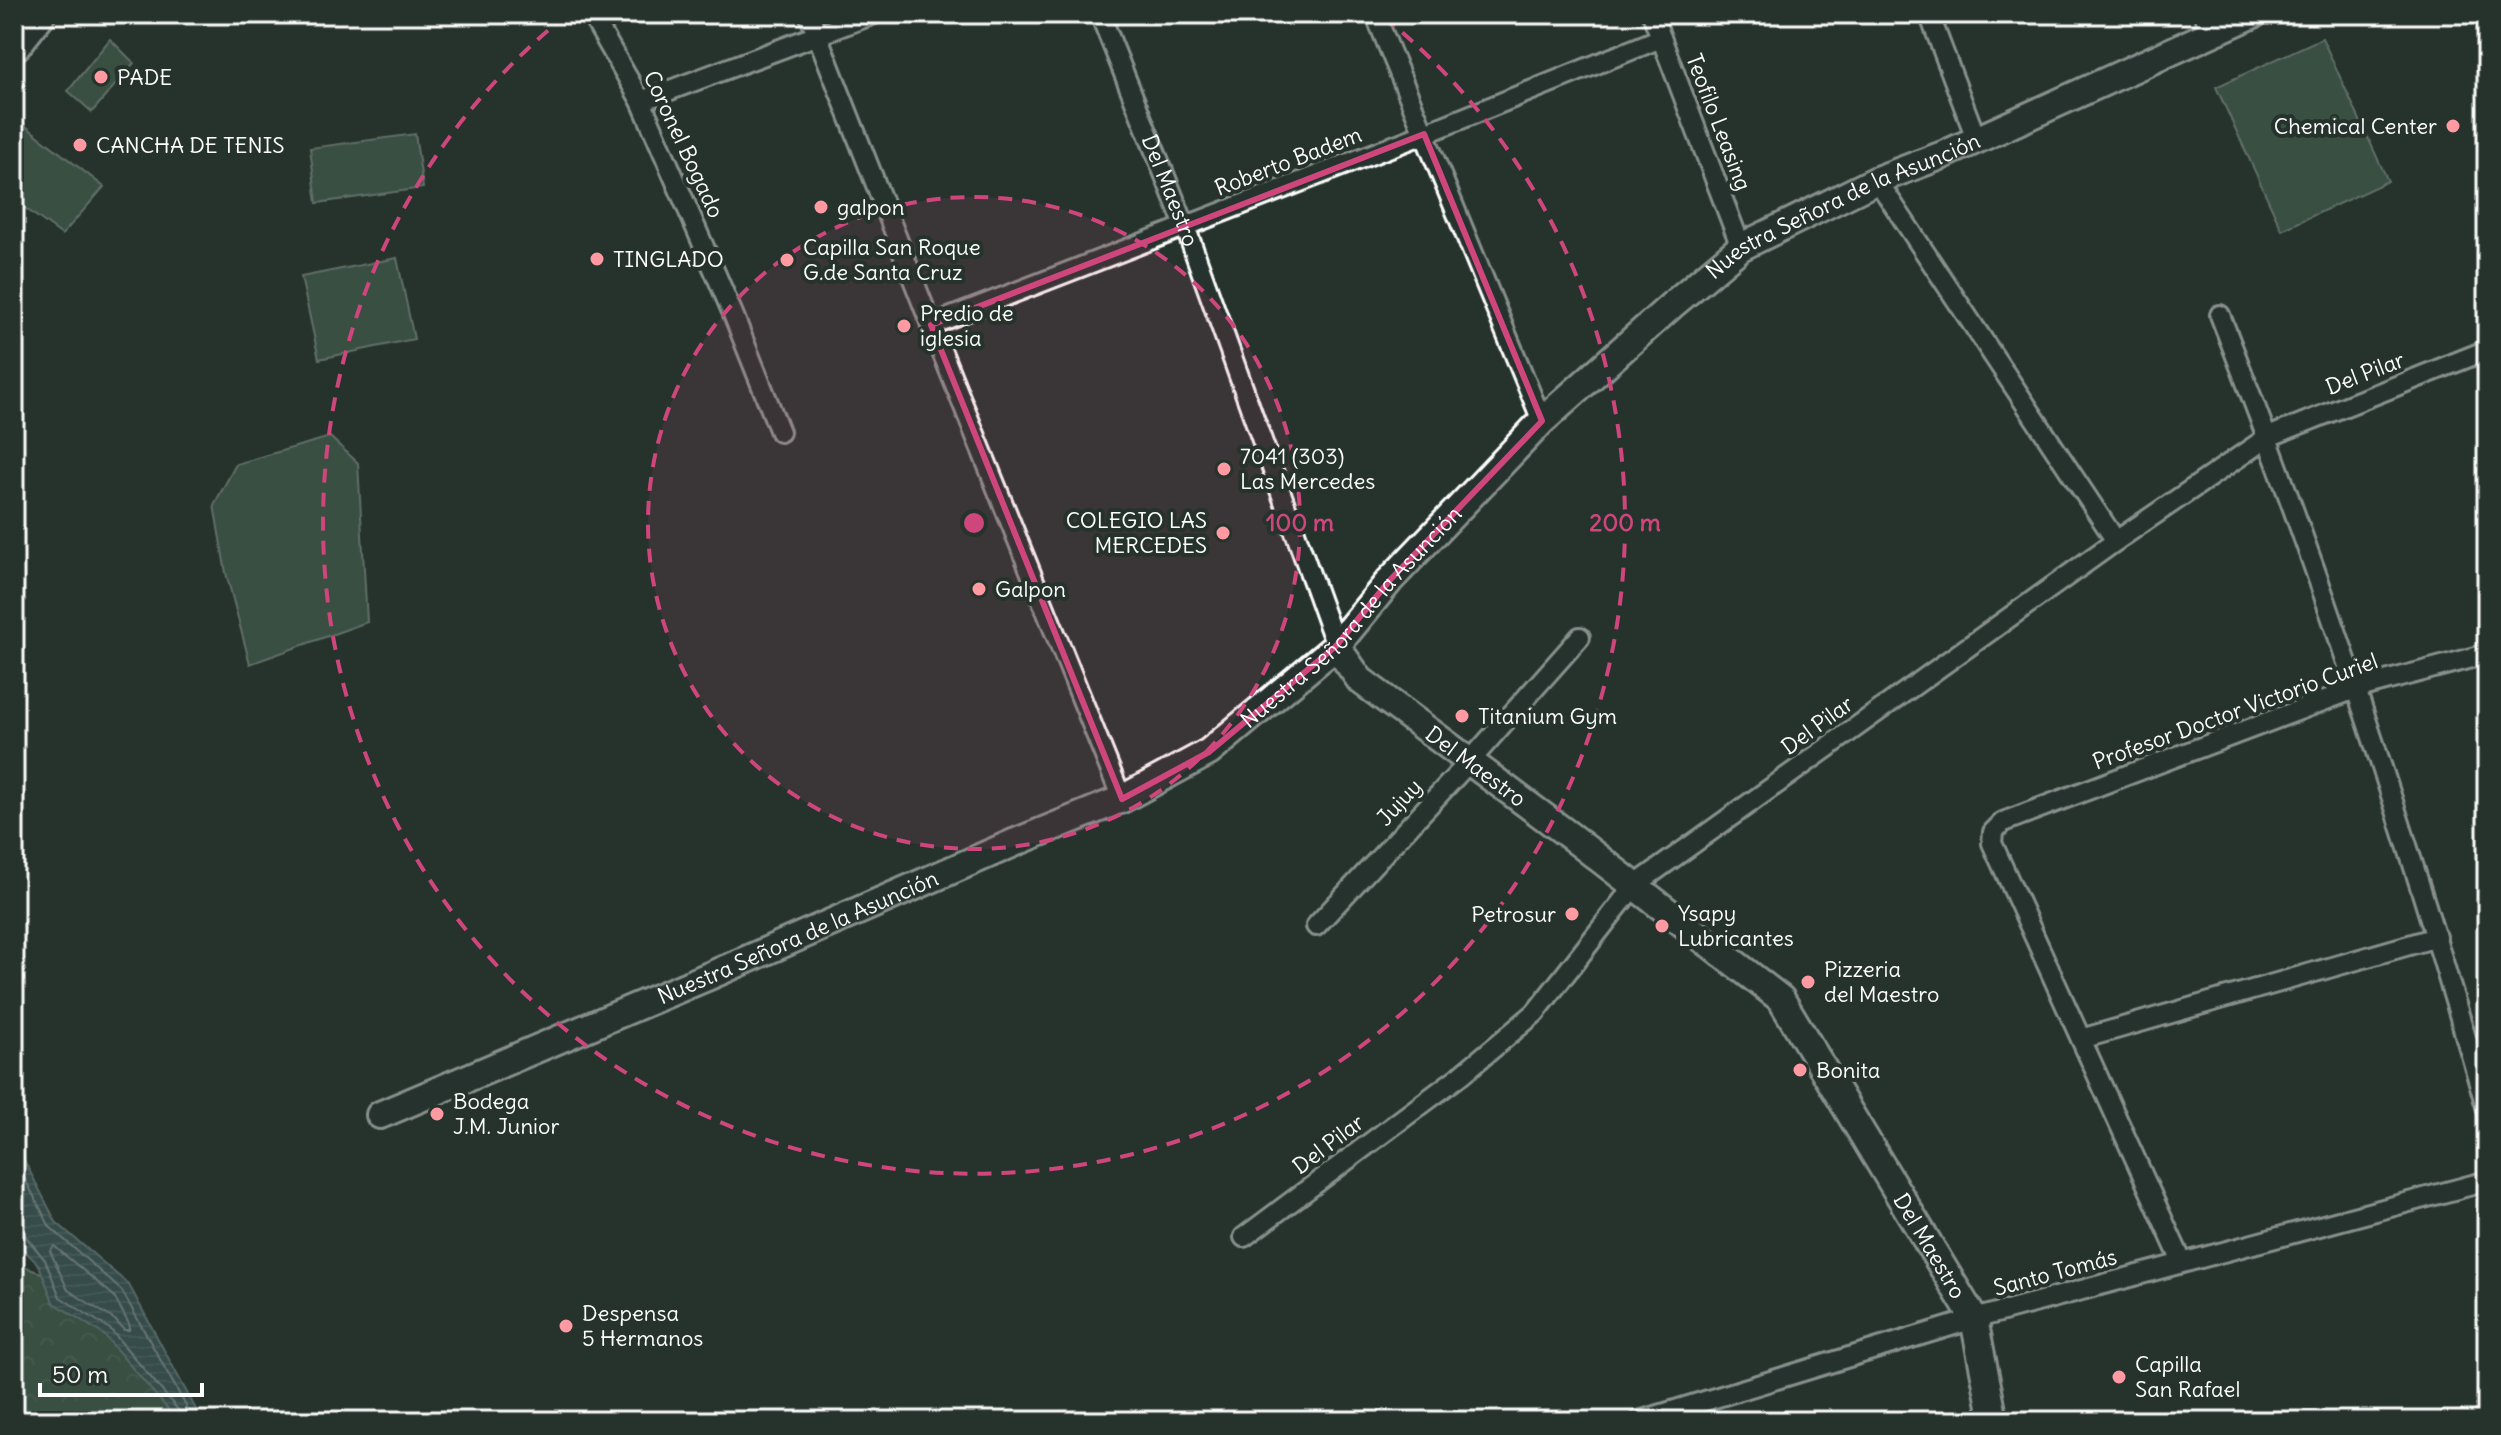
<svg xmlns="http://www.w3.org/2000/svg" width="2501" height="1435" font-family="Delius,sans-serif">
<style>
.green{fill:#51725b;stroke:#a8b8ad;stroke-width:2}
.forest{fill:url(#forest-crowns);stroke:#a8b8ad;stroke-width:2}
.water{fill:url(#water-rules);stroke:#92a7a9;stroke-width:2}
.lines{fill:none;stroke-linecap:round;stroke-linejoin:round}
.shore{stroke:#b7c4c6;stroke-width:2}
.street-casing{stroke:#fff;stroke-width:24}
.secondary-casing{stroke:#fff;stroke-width:32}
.highway-casing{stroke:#fff;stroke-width:40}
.street{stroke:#26332d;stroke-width:18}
.secondary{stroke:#26332d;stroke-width:26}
.highway{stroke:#26332d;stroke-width:34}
.marked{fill:none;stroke:#ce467c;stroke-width:6;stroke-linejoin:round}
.ring{fill:none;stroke:#ce467c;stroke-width:4;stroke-dasharray:14 10}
.poi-dot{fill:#ff9aa2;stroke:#26332d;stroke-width:3}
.labels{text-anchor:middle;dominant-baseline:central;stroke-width:8;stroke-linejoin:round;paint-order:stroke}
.poi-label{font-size:22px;fill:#fff;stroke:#26332d;text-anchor:start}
.street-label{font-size:22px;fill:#fff;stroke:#26332d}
.centre{fill:#ce467c;stroke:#26332d;stroke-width:4}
.ring-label{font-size:24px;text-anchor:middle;font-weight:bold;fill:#ce467c;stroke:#26332d;stroke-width:8;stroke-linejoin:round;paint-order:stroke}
</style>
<defs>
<pattern id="forest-crowns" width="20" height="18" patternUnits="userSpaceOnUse" patternTransform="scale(2)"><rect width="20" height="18" fill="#51725b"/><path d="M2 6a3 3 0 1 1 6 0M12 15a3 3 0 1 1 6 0" fill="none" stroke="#6b8774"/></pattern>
<pattern id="water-rules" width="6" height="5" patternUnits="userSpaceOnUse" patternTransform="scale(2)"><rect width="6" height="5" fill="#4a6c70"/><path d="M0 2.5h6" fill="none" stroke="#658285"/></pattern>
</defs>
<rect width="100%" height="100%" fill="#26332d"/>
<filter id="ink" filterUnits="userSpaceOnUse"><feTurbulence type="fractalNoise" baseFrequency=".0125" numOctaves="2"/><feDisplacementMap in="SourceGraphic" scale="16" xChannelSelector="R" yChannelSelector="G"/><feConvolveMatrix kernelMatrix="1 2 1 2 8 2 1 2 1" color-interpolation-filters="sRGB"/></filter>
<g filter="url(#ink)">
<!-- green -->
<path class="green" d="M2322,38L2388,181L2282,230L2216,87Z
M110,39L134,63L92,112L68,91Z
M14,117L104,187L62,235L14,200Z
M415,134L423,188L317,203L310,148Z
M397,258L414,339L319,359L301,277Z
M330,437L358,463L367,622L250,664L226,573L214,505L236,464Z"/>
<!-- forest -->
<path class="forest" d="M14,1259L32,1270L58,1278L168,1405L170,1421H14Z"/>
<!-- water -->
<path class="water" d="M14,1133L25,1162L56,1222L129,1285L200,1417L206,1421H178L104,1335L53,1302L39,1265L26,1252L17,1238L14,1219Z"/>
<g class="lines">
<!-- shore -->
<path class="shore" d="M14,1154L18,1166L50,1227L122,1291L186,1406L185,1411H179L110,1329L60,1297L45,1260L23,1233L14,1231
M54,1246L114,1296L130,1326L129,1330H124L115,1320L68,1290L50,1251Z"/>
<defs>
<g id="street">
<path d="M591,14L641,101L733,314L780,432"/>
<path d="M809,14L931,325L1122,799"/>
<path id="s1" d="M1100,14L1185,226L1336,646"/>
<path d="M1375,14L1542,421"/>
<path d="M1652,14L1741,247"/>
<path d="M1929,14L1976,138"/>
<path d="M2204,14L2211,32"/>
<path d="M641,101L874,14"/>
<path d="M1877,180L2116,541"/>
<path d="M2220,315C2322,575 2410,842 2487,1110"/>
<path d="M931,325L1424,134L1661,38"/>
<path d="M1316,926L1471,760L1580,637"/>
<path d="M2081,1039L2437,937"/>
<path d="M1244,1237L1461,1075L1535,1013L1634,886L2116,541L2268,437L2487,350"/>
<path d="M2182,1262L1992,843L1993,832L2003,822L2355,689L2487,654"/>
<path d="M1639,1421L1974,1319L2487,1181"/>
</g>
<g id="secondary">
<path id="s2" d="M1336,646L1360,680L1570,836L1781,999L1974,1319L1994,1421"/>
<path id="s3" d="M380,1115L709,976L1016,842L1122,799L1209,752L1336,646L1390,580L1542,421L1672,305L1741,247L1877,180L1943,155L2254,14"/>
</g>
<path id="highway" d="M14,43L37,14"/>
</defs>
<!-- street casing -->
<use href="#street" class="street-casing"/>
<!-- secondary casing -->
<use href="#secondary" class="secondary-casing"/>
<!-- highway casing -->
<use href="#highway" class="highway-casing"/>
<!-- street -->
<use href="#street" class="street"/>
<!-- secondary -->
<use href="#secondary" class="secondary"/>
<!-- highway -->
<use href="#highway" class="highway"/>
</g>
</g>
<!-- marked area -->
<path d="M0 0H2501V1435H0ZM1424,134L1542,421L1390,580L1336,646L1209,752L1122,799L931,325Z" fill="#26332d" fill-opacity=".55" fill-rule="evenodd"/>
<path class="marked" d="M1424,134L1542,421L1390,580L1336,646L1209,752L1122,799L931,325Z"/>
<!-- distance rings -->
<circle cx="974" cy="523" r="326" fill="#ce467c" fill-opacity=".12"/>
<g class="ring">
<circle cx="974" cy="523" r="326"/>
<path d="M1384 17A651 651 0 1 1 564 17"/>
</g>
<!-- markers -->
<g class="poi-dot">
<circle cx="101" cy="77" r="8"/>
<circle cx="2453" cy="126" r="8"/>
<circle cx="80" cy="145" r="8"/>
<circle cx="821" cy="207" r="8"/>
<circle cx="597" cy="259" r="8"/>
<circle cx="787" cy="260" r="8"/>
<circle cx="904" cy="326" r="8"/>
<circle cx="1224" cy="469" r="8"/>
<circle cx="1223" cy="533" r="8"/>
<circle cx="979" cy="589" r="8"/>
<circle cx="1462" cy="716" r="8"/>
<circle cx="1572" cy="914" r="8"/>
<circle cx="1662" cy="926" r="8"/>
<circle cx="1808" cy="982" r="8"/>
<circle cx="1800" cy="1070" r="8"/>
<circle cx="437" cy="1114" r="8"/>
<circle cx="566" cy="1326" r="8"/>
<circle cx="2119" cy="1377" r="8"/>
</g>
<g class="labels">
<!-- poi labels -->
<g class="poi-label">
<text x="117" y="77">PADE</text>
<text x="2437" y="126" text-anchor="end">Chemical Center</text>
<text x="96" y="145">CANCHA DE TENIS</text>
<text x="837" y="207">galpon</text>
<text x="803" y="247">Capilla San Roque<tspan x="803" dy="25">G.de Santa Cruz</tspan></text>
<text x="613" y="259">TINGLADO</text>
<text x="920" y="313">Predio de<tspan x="920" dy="25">iglesia</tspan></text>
<text x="1240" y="456">7041 (303)<tspan x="1240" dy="25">Las Mercedes</tspan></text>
<text x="1207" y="520" text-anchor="end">COLEGIO LAS<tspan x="1207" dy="25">MERCEDES</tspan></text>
<text x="995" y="589">Galpon</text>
<text x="1478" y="716">Titanium Gym</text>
<text x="1678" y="913">Ysapy<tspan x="1678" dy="25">Lubricantes</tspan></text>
<text x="1556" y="914" text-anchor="end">Petrosur</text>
<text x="1824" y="969">Pizzeria<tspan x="1824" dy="25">del Maestro</tspan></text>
<text x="1816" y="1070">Bonita</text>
<text x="453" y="1101">Bodega<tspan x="453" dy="25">J.M. Junior</tspan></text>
<text x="582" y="1313">Despensa<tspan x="582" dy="25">5 Hermanos</tspan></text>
<text x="2135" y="1364">Capilla<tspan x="2135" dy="25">San Rafael</tspan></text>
</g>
<!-- street labels -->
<g class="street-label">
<text transform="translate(1719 122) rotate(69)">Teofilo Leasing</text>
<text transform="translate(684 144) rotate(65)">Coronel Bogado</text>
<text transform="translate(1288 161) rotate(-21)">Roberto Badem</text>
<text stroke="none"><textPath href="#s1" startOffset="190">Del Maestro</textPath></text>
<text stroke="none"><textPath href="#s3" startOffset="1750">Nuestra Señora de la Asunción</textPath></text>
<text transform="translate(2365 373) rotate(-21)">Del Pilar</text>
<text stroke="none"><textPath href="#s3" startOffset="1102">Nuestra Señora de la Asunción</textPath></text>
<text transform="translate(2235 711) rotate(-20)">Profesor Doctor Victorio Curiel</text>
<text transform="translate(1817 725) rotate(-36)">Del Pilar</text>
<text stroke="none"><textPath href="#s2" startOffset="186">Del Maestro</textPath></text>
<text transform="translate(1399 802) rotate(-47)">Jujuy</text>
<text stroke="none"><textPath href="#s3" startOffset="454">Nuestra Señora de la Asunción</textPath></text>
<text transform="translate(1328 1144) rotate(-37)">Del Pilar</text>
<text stroke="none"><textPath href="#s2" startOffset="858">Del Maestro</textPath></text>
<text transform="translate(2055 1272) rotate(-15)">Santo Tomás</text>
</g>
</g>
<circle cx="974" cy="523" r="12" class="centre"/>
<g class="ring-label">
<text x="1300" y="531">100 m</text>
<text x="1625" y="531">200 m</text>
</g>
<!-- margin -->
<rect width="2501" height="1435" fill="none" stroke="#26332d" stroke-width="48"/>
<rect x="24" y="24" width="2453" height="1387" fill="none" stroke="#fff" stroke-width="3" filter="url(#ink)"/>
<!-- scale -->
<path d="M40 1383v12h162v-12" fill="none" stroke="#ffffff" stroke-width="4"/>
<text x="52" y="1383" font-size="24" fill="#ffffff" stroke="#26332d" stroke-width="6" paint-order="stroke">50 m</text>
</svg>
